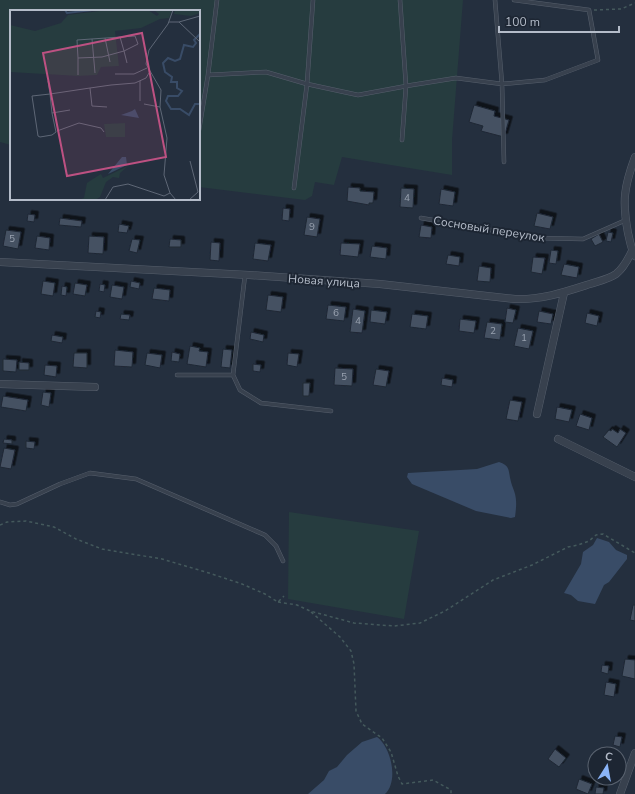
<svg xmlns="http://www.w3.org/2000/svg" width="635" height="794" font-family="'Nunito Sans',sans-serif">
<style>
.green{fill:#263c3f}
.water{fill:#394c67}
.building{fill:#455162;stroke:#1f2835;filter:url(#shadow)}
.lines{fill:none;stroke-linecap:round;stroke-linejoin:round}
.service-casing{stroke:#565f6c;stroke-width:4.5}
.minor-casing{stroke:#565f6c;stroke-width:8}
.path{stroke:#44595c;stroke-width:1.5;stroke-dasharray:3 3;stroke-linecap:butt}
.service{stroke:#38414e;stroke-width:3.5}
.minor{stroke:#38414e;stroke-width:7}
.labels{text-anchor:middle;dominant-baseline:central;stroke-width:4;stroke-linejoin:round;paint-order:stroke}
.number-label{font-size:10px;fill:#98a1af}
.street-label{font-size:12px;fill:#b4bcc9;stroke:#1d2633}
.inset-river{fill:none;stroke:#394c67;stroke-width:2}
.inset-road{fill:none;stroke:#5e6776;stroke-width:1}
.view{fill:#bd5182;fill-opacity:0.15;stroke:#bd5182;stroke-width:2}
.inset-edge{fill:none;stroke:#b4bcc9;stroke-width:2}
</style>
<defs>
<filter id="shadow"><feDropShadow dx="3.5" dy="-3.5" stdDeviation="0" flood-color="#0009"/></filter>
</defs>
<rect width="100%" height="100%" fill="#242f3e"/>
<!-- green -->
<path class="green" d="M0,0H463L452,140V175L342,157L334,185L315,182L312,196L305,200L199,187V11H11V145L0,142Z
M289,512L419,531L404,619L288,599Z"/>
<!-- water -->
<path class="water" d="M499,462C511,466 508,471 511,482C512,486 514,490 515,494C517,502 516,509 515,517L511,518L476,511L412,484L407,477L408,473L477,469Z
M597,538L609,542L616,550L627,555V559L609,582L604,585L595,604L578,601L571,595L564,593L581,564L583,552L593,545Z
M377,737C391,747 399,781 385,794H308L324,780L329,771L337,767L347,755L362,742Z"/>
<!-- building -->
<path class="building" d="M474,105L495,111L494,116L509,120L504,137L481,131L483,126L469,122Z
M348,187L360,188V191L374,192L373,203H369V205L347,201Z
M401,188L414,189L413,208L400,207Z
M441,189L455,192L453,206L439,204Z
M283,208L290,209L289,221L282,220Z
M537,213L553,217L550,229L534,226Z
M28,214L35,215L34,222L27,221Z
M307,217L320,219L317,237L304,235Z
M60,218L82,221L81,227L59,225Z
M119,224L129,226L127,233L118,232Z
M421,225L432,227L431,238L419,237Z
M6,230L21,232L18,249L3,246Z
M608,232L613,233L611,242L606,241Z
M599,234L603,242L595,246L591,239Z
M37,236L50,238L49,250L35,248Z
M89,236L104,237L103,254L88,253Z
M132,239L140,240L137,253L129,251Z
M170,239L181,240V247H169Z
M211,242L220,243L219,261L210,260Z
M255,243L271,245L268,261L253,259Z
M341,243L360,244L358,257L340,255Z
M372,246L387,248L386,259L370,257Z
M551,250L558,251L556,264L549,263Z
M448,255L460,257L459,266L446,264Z
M533,257L545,258L542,274L531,272Z
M564,264L579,267L577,278L561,275Z
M479,266L491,268L490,282L477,281Z
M43,281L55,283L53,296L41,294Z
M131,281L140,283L139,289L130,287Z
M75,283L87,285L85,296L73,294Z
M100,284L105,285L104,292L99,291Z
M112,285L124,287L122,299L110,297Z
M62,286L67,287L66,296L61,295Z
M154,288L170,290L169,301L152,299Z
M268,295L283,297L281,312L266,310Z
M328,305L346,307L344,321L326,319Z
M507,308L516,310L513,323L505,322Z
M353,309L365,311L362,333L350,332Z
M371,310L387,312L385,324L370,322Z
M96,311L101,312L100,318L95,317Z
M539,311L553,314L551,324L537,322Z
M587,313L599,316L597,326L585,323Z
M121,314L130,315L129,320L120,319Z
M412,314L428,316L426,329L410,327Z
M460,319L476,321L474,333L459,331Z
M487,322L502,324L500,340L484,338Z
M518,328L533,331L529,349L514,346Z
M251,332L264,335L263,342L250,339Z
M52,335L63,337L62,343L51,341Z
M190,346L200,348L199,351L208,352L206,367L187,364Z
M223,349L232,350L230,368L221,367Z
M115,350L133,352L132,367L114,366Z
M172,352L180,354L179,362L171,361Z
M74,353H87V368L73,367Z
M147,353L162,355L160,368L145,365Z
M288,353L299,354L297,367L287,365Z
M3,359L17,360L16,372L3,371Z
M19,362L29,363V370H19Z
M253,364L261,365L260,372L253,371Z
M45,365L57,366L56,377L44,375Z
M335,368L353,369L352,386L334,385Z
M376,369L389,371L386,387L373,385Z
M442,378L453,380L452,387L441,385Z
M303,383H310L309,396H303Z
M43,392L51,393L49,407L41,405Z
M3,396L28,400L26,411L1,407Z
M510,400L522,402L518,421L506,419Z
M557,407L572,410L569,422L555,419Z
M580,414L592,418L589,430L576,426Z
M612,429L618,433L620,429L626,433L617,447L603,437L609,430L611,431Z
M4,439L12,440V444L3,443Z
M26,441L35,442L34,449L26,448Z
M4,448L15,450L11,469L0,467Z
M633,605H635V621L630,620Z
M625,659L635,660V679L622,676Z
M602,665L609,666L608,674L601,672Z
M606,682L616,684L614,697L604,695Z
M615,736L622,737L620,747L613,745Z
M555,749L566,758L559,767L548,759Z
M579,779L592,784L588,794L576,789Z
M596,787L604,788L603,794H595Z"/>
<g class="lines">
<defs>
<path id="service" d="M217,0L208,75L266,72L307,84L358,95L412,85L456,78L502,84L495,0
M400,0L406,86L402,140
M199,130L208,75
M504,162L502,84L545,80L598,60L589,10L514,0
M294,188L307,84L313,0
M421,218L537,238L583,239L626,220
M245,275L233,375L240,390L261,403L331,411
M177,375H233
M0,502L10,505L17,504L60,484L90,473L136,479L265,535L276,546L283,561"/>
<path id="minor" d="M635,157C624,187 622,201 628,233C630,241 631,249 635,256
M0,262L249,275L380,284L515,299C542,300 565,292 590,284C599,281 609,279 616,274C624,268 628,259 632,251
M0,384L95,387
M537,414L564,293
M558,439L635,477
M620,794L635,753"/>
</defs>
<!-- service casing -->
<use href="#service" class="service-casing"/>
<!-- minor casing -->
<use href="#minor" class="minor-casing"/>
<!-- path -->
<path class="path" d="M594,10L621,9L635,3
M0,525L7,522L26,521L54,527L76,539L102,549L162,559L209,573L242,584L265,594L278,602L284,596
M278,602L297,605L310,611L354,623L394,626L420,623L445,611L493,580L532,565L568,547L578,545L589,541L596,535L603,534L635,553
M311,612L340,637L351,651L354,664L356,711L362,724L382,738L391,752L398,776L402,784L433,780L451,790V794"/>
<!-- service -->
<use href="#service" class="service"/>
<!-- minor -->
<use href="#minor" class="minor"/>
</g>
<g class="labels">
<!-- number labels -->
<g class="number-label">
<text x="407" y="198">4</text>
<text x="312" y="227">9</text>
<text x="12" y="239">5</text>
<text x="336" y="313">6</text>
<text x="358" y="321">4</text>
<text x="493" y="331">2</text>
<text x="524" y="338">1</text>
<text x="344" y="377">5</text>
</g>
<!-- street labels -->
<g class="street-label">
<text transform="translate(489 229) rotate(9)">Сосновый переулок</text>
<text transform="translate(324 281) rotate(4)">Новая улица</text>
</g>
</g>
<!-- overview -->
<g transform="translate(10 10)">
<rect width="190" height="190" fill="#242f3e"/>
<path d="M97,0H138L147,6L149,4L144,0H162L159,8L150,9L131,18L105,21L109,56L91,57L87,65L68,66L0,62V15L25,21L51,13L58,5ZM165,0H190V3L181,6L164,4ZM115,113V127H96L94,114ZM118,156L110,163L109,168L103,167L96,172L90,187L85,190H68L74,188L77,173L83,169L91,164L93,168Z" fill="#263c3f"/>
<path d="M125,99L129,108L111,105L122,101ZM112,147H116L117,155L98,164Z" fill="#394c67"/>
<path class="inset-river" d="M55,0L57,3L82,0M190,24L184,30L186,33L183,37L174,35L170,49L165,51L158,48L153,53L155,62L162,67L161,72H167V78L172,81L168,86H158L156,91L161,99H170L179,105L185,94H190"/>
<path class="inset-road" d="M163,0L158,14L139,40L136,54L151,80L150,97L157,128L154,165L160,183L166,190M159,12H169L190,6M169,12L190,32M110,27L114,41L92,47L68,48L67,30L125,26L128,34L114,41L117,53M95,28L100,52M82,29L85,63M68,48V65M105,64H124L137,58M38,71L40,84L42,103L46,122L42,125L30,127L28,126L22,86L40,84L80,78L101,75L125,73L136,68L139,63M80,78L82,96L97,97M130,91V71M134,94L150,97M42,103L60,100M47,121L69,113L91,118L94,122M95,190L103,177L118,174L154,186L160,183M179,190L188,182L180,151"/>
<path class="view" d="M132,23L156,147L57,166L33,43Z"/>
<rect width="190" height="190" class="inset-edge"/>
</g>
<!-- north arrow -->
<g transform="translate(607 766) rotate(11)"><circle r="19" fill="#1d2633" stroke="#59626f"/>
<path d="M0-3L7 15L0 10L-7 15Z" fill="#8ab4f8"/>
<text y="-6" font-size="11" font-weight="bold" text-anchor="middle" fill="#b4bcc9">С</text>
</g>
<!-- scale -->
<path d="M499 26v6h120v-6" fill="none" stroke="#b4bcc9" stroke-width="2"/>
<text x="505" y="26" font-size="12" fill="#b4bcc9" stroke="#1d2633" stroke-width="3" paint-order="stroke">100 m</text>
</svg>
